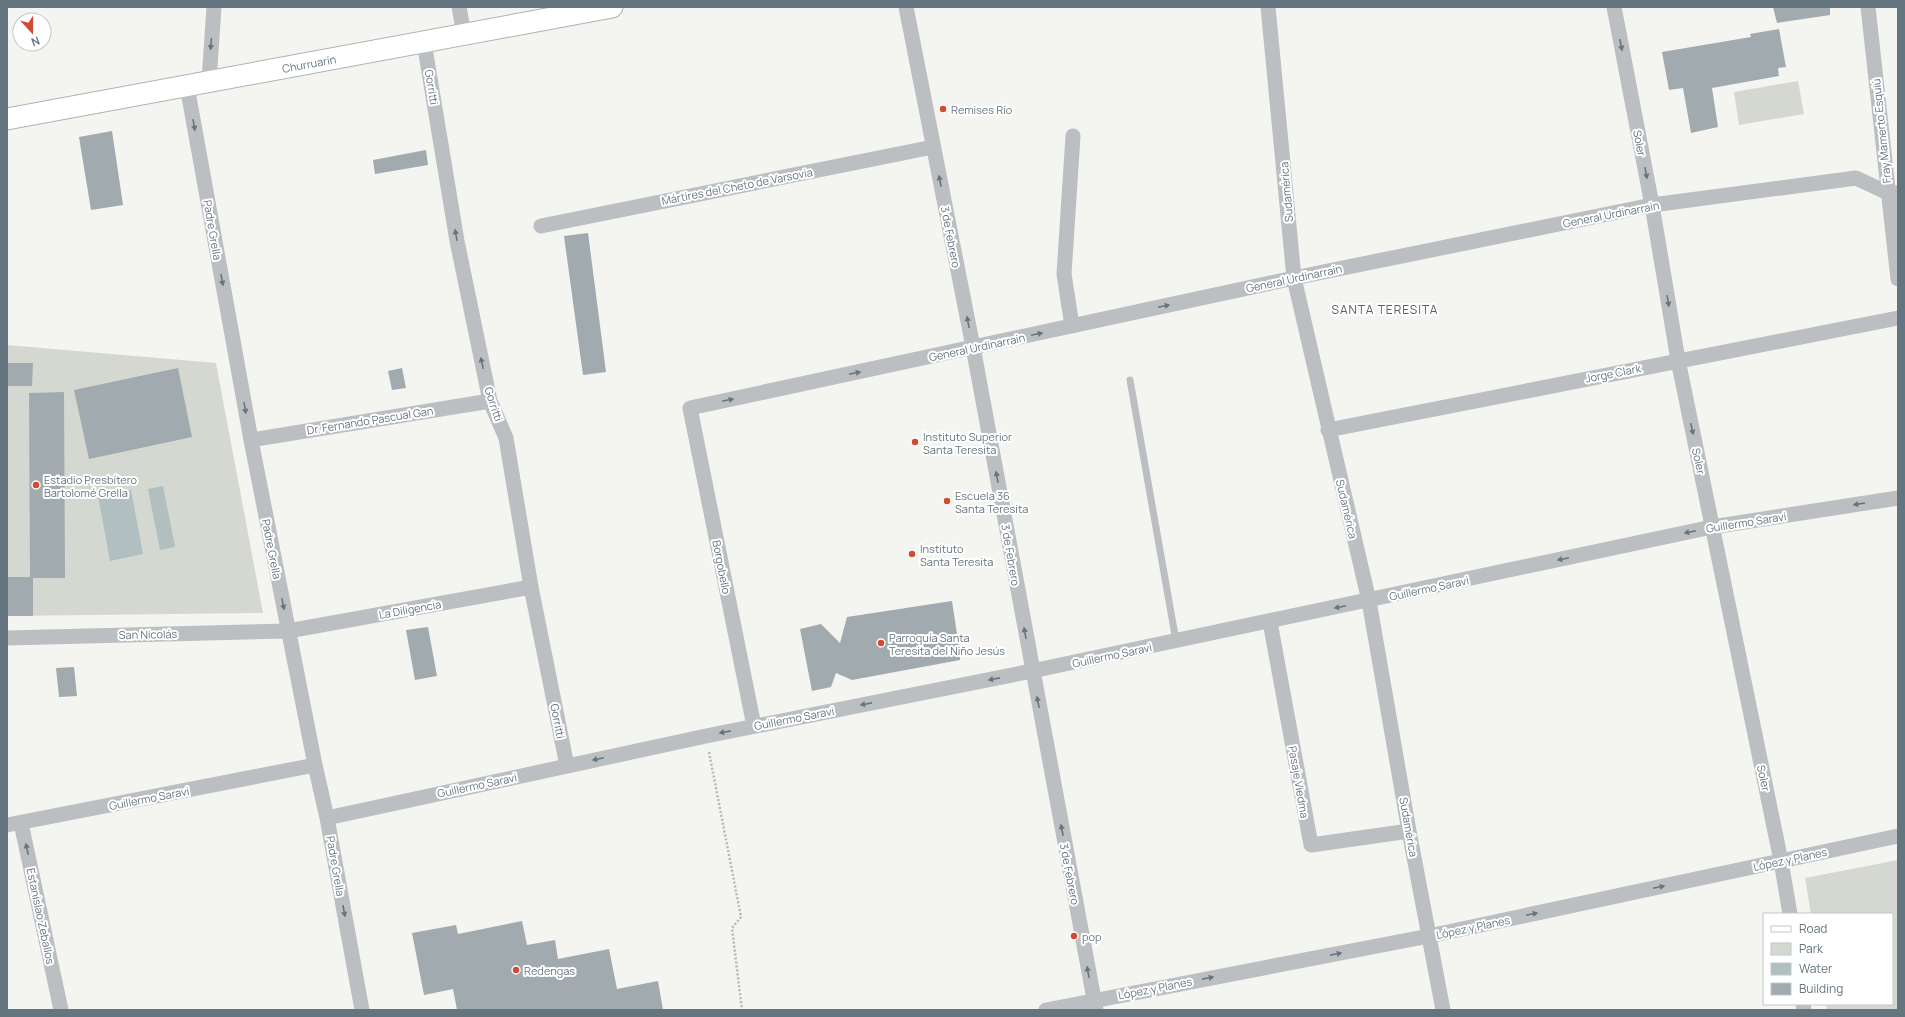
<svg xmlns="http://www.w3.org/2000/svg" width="1905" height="1017" font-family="Manrope,sans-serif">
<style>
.green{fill:#d4d8d0}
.water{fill:#b1bfc1}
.building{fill:#a1aaae}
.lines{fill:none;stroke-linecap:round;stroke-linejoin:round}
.secondary-casing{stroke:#adb3b7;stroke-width:23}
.path{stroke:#b5b8ba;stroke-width:2.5;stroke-dasharray:2 2;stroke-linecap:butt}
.lane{stroke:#bbbfc2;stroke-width:7}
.street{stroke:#bbbfc2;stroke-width:15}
.secondary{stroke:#fff;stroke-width:21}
.oneway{fill:#65757f}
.poi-dot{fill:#d34a31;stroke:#fff;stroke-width:1.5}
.labels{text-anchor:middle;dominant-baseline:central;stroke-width:4;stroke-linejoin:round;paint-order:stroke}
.street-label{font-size:11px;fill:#65757f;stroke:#fff}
.poi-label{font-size:11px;fill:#65757f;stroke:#fff;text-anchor:start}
.neighbourhood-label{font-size:12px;letter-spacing:1px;fill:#535e65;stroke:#fff}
</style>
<rect width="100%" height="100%" fill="#f4f4f0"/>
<!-- green -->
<path class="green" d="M1798,81L1804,114L1739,125L1734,92Z
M7,345L216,363L263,613L7,616Z
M1898,860V1010H1827L1826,1004H1892V914H1811L1805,878Z"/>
<!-- water -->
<path class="water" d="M163,486L175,547L160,550L148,489Z
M131,490L143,554L110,561L98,496Z"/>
<!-- building -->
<path class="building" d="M1773,7H1830V15L1777,23Z
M1779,29L1786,67L1778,68L1779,76L1712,88L1718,127L1691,133L1683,88L1669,90L1662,52L1751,37L1750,34Z
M112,131L123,205L91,210L79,137Z
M426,150L428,165L375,174L373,160Z
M588,233L606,372L583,375L564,236Z
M7,363H33L32,386H7Z
M178,368L192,437L89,459L74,390Z
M402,368L406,388L392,390L388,371Z
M64,392L65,578H33V616H7V577H30L29,393Z
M952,601L960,654V660L852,680L836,673L831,687L812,691L800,629L821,624L840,643L847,617Z
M428,627L437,676L415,680L406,630Z
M74,667L77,696L59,697L56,668Z
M522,921L527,945L555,940L558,959L609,949L617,989L658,981L663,1010H457L453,989L424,995L412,933L456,925L458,934Z"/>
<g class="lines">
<defs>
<g id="secondary">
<path id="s1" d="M7,119L612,7"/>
</g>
</defs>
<!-- secondary casing -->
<use href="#secondary" class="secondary-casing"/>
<!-- path -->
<path class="path" d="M709,752L741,917L732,928L742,1010"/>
<!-- lane -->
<path class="lane" d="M1130,380L1176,641"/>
<!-- street -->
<path class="street" d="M459,7L464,34
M906,7L973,347L1096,1010
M1268,7L1294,278L1369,601L1409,831L1443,1010
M1614,7L1652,205L1678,360L1781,861L1790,914
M1868,7L1898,279
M424,42L457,241L490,401L506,438L531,587L567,766
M209,81L214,7
M187,86L251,440L315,765L327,818L362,1010
M541,226L933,147
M1072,326L1064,274L1073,136
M1328,430L1898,318
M251,440L490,401
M1270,622L1311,845L1409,831
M7,638L288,631L531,587
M754,726L690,408L1294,278L1652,205L1856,178L1888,193H1898
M327,818L706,736L1032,671L1712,527L1898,498
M21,823L61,1010
M7,825L315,765
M1803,1004L1804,1010
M1046,1010L1429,936L1898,836"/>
<!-- secondary -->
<use href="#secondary" class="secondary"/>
</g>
<!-- one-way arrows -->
<defs><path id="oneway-solid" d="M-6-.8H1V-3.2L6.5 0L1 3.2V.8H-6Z"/></defs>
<g class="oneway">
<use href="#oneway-solid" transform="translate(211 44) rotate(94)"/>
<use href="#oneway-solid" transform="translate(1621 45) rotate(79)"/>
<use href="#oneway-solid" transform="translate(194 125) rotate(80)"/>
<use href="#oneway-solid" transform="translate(1646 173) rotate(79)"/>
<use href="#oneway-solid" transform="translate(940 181) rotate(-101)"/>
<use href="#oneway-solid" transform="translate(456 235) rotate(-100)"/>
<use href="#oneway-solid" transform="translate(222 280) rotate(80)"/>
<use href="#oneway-solid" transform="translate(1668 301) rotate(80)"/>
<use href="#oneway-solid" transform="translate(1164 306) rotate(-12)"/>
<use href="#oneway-solid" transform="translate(968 322) rotate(-101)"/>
<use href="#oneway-solid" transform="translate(1037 334) rotate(-12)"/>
<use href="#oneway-solid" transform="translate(482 363) rotate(-102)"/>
<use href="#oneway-solid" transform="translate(855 373) rotate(-12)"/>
<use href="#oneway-solid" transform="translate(728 400) rotate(-12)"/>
<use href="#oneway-solid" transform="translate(245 408) rotate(80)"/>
<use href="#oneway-solid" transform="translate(1692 429) rotate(78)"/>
<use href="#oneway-solid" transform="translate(997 477) rotate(-100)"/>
<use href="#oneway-solid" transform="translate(1859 504) rotate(171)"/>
<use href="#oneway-solid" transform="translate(1690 532) rotate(168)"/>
<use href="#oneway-solid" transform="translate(1563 559) rotate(168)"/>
<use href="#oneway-solid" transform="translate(283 604) rotate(79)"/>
<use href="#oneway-solid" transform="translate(1340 607) rotate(168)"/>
<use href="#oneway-solid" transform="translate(1025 633) rotate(-100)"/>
<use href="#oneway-solid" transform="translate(994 679) rotate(169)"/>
<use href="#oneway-solid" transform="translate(1038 702) rotate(-101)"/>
<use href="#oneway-solid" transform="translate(866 704) rotate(169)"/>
<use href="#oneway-solid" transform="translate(725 732) rotate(169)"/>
<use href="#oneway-solid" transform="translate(598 759) rotate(168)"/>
<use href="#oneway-solid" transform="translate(1062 830) rotate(-101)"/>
<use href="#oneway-solid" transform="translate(27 849) rotate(-102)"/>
<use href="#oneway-solid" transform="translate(1659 887) rotate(-12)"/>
<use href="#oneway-solid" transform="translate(344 911) rotate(80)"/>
<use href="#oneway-solid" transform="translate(1532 914) rotate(-12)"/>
<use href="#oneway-solid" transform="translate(1336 954) rotate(-11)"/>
<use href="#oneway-solid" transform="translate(1088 972) rotate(-101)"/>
<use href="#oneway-solid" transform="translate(1208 978) rotate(-11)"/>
</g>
<!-- markers -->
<g class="poi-dot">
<circle cx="943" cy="109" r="4"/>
<circle cx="915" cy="442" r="4"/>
<circle cx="36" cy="485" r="4"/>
<circle cx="947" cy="501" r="4"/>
<circle cx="912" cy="554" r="4"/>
<circle cx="881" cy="643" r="4"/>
<circle cx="1074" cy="936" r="4"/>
<circle cx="516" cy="970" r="4"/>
</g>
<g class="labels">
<!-- street labels -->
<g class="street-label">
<text stroke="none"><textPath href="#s1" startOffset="307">Churruarín</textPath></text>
<text transform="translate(432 87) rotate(81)">Gorritti</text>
<text transform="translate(1881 131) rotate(-96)">Fray Mamerto Esquiú</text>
<text transform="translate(1640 143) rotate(79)">Soler</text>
<text transform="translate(737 186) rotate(-11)">Mártires del Cheto de Varsovia</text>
<text transform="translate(1286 192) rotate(-95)">Sudamérica</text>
<text transform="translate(1611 214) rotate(-11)">General Urdinarrain</text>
<text transform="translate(213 230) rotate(80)">Padre Grella</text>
<text transform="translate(951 237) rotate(79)">3 de Febrero</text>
<text transform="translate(1294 278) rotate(-12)">General Urdinarrain</text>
<text transform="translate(977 347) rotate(-12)">General Urdinarrain</text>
<text transform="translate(1613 373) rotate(-11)">Jorge Clark</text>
<text transform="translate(494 404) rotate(72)">Gorritti</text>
<text transform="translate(370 420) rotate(-9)">Dr. Fernando Pascual Gan</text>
<text transform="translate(1699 461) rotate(78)">Soler</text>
<text transform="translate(1347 509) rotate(77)">Sudamérica</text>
<text transform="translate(1746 522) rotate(-9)">Guillermo Saravi</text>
<text transform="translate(272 549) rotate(79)">Padre Grella</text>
<text transform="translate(1011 555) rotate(80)">3 de Febrero</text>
<text transform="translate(722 567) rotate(79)">Borgobello</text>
<text transform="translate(1429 588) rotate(-12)">Guillermo Saravi</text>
<text transform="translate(410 609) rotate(-10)">La Diligencia</text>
<text transform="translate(148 634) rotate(-1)">San Nicolás</text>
<text transform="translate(1112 655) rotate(-12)">Guillermo Saravi</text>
<text transform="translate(794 718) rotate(-11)">Guillermo Saravi</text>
<text transform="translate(558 721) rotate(79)">Gorritti</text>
<text transform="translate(1764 778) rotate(78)">Soler</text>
<text transform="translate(1299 782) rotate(80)">Pasaje Viedma</text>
<text transform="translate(477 785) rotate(-12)">Guillermo Saravi</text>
<text transform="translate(149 798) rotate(-11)">Guillermo Saravi</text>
<text transform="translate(1409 827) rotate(80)">Sudamérica</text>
<text transform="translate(1790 859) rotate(-12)">López y Planes</text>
<text transform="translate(336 866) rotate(80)">Padre Grella</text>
<text transform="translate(1070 874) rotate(79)">3 de Febrero</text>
<text transform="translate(41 916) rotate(78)">Estanislao Zeballos</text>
<text transform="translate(1473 927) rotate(-12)">López y Planes</text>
<text transform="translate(1155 988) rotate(-11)">López y Planes</text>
</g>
<!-- poi labels -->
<g class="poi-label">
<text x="951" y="109">Remises Río</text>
<text x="923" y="436">Instituto Superior<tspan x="923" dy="13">Santa Teresita</tspan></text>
<text x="44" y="479">Estadio Presbítero<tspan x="44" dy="13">Bartolomé Grella</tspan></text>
<text x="955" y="495">Escuela 36<tspan x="955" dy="13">Santa Teresita</tspan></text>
<text x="920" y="548">Instituto<tspan x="920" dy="13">Santa Teresita</tspan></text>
<text x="889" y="637">Parroquía Santa<tspan x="889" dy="13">Teresita del Niño Jesús</tspan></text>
<text x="1082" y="936">pop</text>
<text x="524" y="970">Redengas</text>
</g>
<!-- neighbourhood labels -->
<g class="neighbourhood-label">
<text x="1385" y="309">SANTA TERESITA</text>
</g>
</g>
<!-- border -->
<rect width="1905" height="1017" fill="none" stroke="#65757f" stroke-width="16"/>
<!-- legend -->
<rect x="1763" y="913" width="130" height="92" fill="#ffffff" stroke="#c1c8cc"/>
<rect x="1771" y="926" width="20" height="6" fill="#ffffff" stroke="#c1c8cc"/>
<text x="1799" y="933" font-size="12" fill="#65757f">Road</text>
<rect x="1771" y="943" width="20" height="12" fill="#d4d8d0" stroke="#c1c8cc"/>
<text x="1799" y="953" font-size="12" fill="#65757f">Park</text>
<rect x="1771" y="963" width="20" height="12" fill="#b1bfc1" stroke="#c1c8cc"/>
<text x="1799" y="973" font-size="12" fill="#65757f">Water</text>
<rect x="1771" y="983" width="20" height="12" fill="#a1aaae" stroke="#c1c8cc"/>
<text x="1799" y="993" font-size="12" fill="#65757f">Building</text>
<!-- north arrow -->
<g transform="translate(32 32) rotate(159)"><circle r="19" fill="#ffffff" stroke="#c1c8cc"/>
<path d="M0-3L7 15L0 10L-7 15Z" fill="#d34a31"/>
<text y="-6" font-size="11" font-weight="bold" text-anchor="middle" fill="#65757f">N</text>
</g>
</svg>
